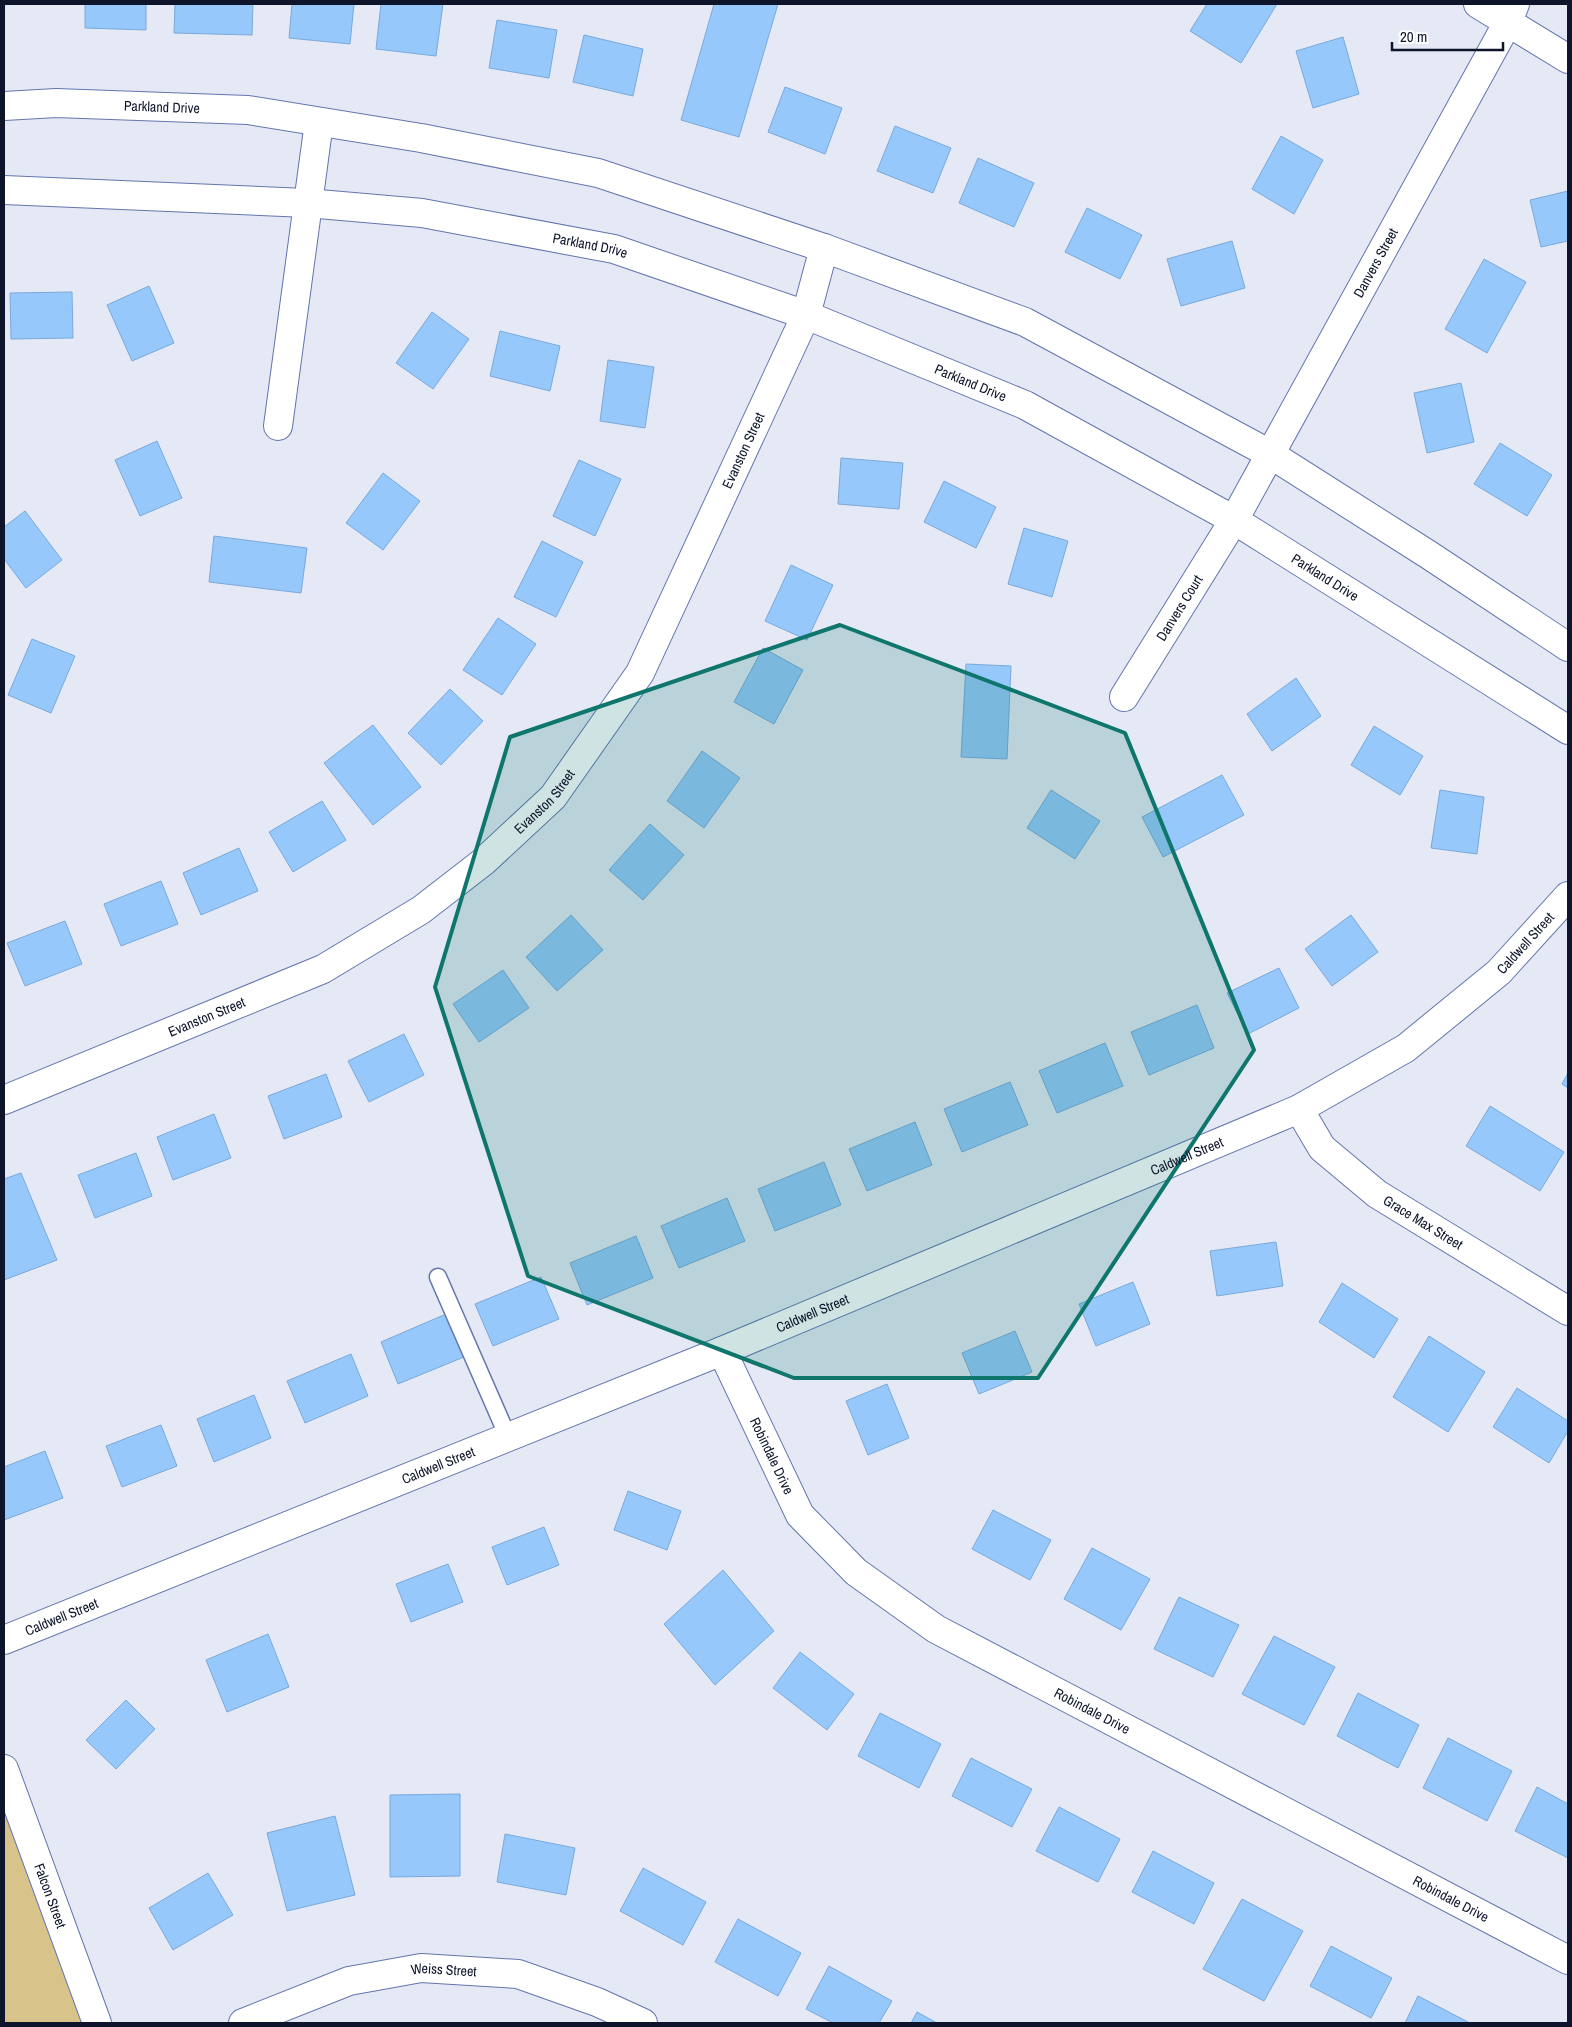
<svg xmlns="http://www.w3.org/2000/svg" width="1572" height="2027" font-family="'Archivo Narrow',sans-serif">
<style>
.green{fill:#d8c38a}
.building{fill:#97c8fb;stroke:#79a9da}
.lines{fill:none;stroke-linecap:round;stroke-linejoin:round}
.service-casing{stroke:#6375ad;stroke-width:19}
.minor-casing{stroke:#6375ad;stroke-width:30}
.tertiary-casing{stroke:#6375ad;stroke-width:30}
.service{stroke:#fff;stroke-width:16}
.minor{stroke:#fff;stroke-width:28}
.tertiary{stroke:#fff;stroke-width:28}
.marked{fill:#0f766e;fill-opacity:0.2;stroke:#0f766e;stroke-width:4;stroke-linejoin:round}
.labels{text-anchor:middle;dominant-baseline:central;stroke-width:4;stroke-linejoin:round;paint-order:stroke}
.street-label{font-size:14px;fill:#0e152a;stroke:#fff}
</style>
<rect width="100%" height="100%" fill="#e5e9f6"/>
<!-- green -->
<path class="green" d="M4,1769L97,2023H4Z"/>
<!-- building -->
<path class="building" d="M85,4H146V30L85,28Z
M175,4H253L252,35L174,33Z
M292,4H354L350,44L289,38Z
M381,4H443L436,56L376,49Z
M714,4H778L739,137L681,120Z
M1207,4H1277L1241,63L1190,31Z
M497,20L557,30L549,78L489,68Z
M584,35L643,49L633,96L573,82Z
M1343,37L1359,94L1313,108L1296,51Z
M785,87L842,108L825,154L768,132Z
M895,126L951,148L933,193L877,171Z
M1281,136L1323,160L1294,214L1252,189Z
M978,158L1034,183L1014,227L959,203Z
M1568,191V241L1541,247L1530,200Z
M1087,208L1142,235L1120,279L1065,252Z
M1232,241L1245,288L1181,306L1167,259Z
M1484,259L1526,282L1487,353L1445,329Z
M149,286L174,343L132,361L107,305Z
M72,292L73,338L11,339L10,293Z
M432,312L469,339L433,389L396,363Z
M500,331L560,346L550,391L490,376Z
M608,360L654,367L645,428L600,421Z
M1461,383L1474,442L1427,453L1414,393Z
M157,441L182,498L140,516L115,460Z
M1500,443L1552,475L1527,516L1474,484Z
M841,458L903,463L899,509L838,504Z
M579,460L621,479L595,536L553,516Z
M383,473L420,501L383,550L346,523Z
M944,481L996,507L976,548L924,522Z
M25,511L62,560L26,588L4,559V527Z
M1024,528L1068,541L1052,597L1008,584Z
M214,536L307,548L301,593L209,582Z
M542,541L583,562L556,617L514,597Z
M791,565L833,585L807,640L765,621Z
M498,618L536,644L502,695L463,670Z
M32,639L75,656L51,713L8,695Z
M763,648L803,670L774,724L734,702Z
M966,664L1011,666L1007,759L961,757Z
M1296,678L1321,716L1272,751L1247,714Z
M450,689L483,721L441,765L408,733Z
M373,725L421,787L373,825L324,763Z
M1374,726L1423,756L1400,795L1351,765Z
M702,751L740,778L704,828L667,801Z
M1222,775L1244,815L1163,857L1142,817Z
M1051,790L1100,821L1075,859L1027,828Z
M1440,790L1484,797L1477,854L1431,848Z
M322,801L346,840L293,872L269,832Z
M650,824L684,855L643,900L609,870Z
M239,848L258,891L201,915L183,873Z
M161,881L178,924L121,946L104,904Z
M571,915L603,950L557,991L526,957Z
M1351,915L1378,952L1332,986L1305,949Z
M65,921L82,964L25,986L7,943Z
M1279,968L1299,1008L1248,1034L1227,993Z
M503,970L529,1008L479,1042L453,1004Z
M1197,1005L1214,1048L1149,1075L1131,1032Z
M404,1034L424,1075L369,1102L348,1061Z
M1105,1043L1123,1086L1057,1113L1039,1071Z
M1568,1073V1088L1562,1084Z
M326,1074L342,1117L284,1139L268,1096Z
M1010,1082L1028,1125L962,1152L944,1109Z
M1490,1106L1564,1152L1540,1191L1466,1146Z
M214,1114L231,1158L173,1180L157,1137Z
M915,1122L932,1165L867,1191L849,1149Z
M136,1153L152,1196L95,1218L78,1175Z
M824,1162L841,1205L775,1231L758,1189Z
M21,1173L57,1260L4,1280V1179Z
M727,1198L745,1241L679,1268L661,1226Z
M636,1236L653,1278L587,1305L570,1263Z
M1276,1242L1283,1286L1217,1296L1210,1251Z
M541,1277L559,1319L493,1346L475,1304Z
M1133,1282L1150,1324L1096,1346L1079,1304Z
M1342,1283L1398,1319L1374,1358L1319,1322Z
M446,1314L464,1357L398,1384L381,1342Z
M1015,1331L1032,1372L979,1394L962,1353Z
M1429,1336L1485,1372L1448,1432L1393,1397Z
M351,1354L368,1396L305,1423L287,1381Z
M887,1384L909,1438L868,1455L846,1401Z
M1517,1388L1568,1421V1431L1549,1463L1493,1427Z
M254,1395L271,1438L214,1462L197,1419Z
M161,1425L177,1466L122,1487L106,1446Z
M45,1451L63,1498L4,1520V1467Z
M628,1491L681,1511L667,1550L614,1530Z
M993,1510L1051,1540L1030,1580L972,1549Z
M544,1527L559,1565L507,1585L492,1547Z
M1092,1548L1150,1579L1121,1630L1064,1599Z
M448,1564L463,1602L411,1622L396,1584Z
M723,1570L774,1631L715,1685L664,1624Z
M1179,1597L1239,1625L1213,1677L1154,1649Z
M268,1634L289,1687L227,1712L206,1660Z
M1274,1636L1335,1667L1304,1725L1242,1694Z
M800,1652L854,1694L827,1730L773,1688Z
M1358,1693L1419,1725L1398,1768L1337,1736Z
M126,1700L155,1729L116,1769L86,1740Z
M880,1713L941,1744L919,1788L858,1756Z
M1448,1738L1512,1771L1487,1821L1423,1788Z
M971,1758L1032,1789L1012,1827L952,1796Z
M1537,1787L1568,1804V1858L1515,1831Z
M460,1794V1876L390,1877V1795Z
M1059,1807L1120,1839L1098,1882L1036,1851Z
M335,1816L355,1895L287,1911L267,1833Z
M505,1834L575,1848L566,1895L497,1882Z
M1153,1851L1214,1883L1194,1924L1132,1892Z
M643,1868L706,1902L683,1945L620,1911Z
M208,1873L233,1915L173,1950L149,1908Z
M1242,1899L1303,1931L1264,2001L1203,1969Z
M738,1919L801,1953L778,1996L715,1962Z
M1331,1946L1392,1978L1371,2018L1310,1986Z
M829,1966L892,2001L879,2023H833L806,2009Z
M1418,1996L1470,2023H1405Z
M917,2012L937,2023H911Z"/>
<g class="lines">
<defs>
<path id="service" d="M438,1277L508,1437"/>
<g id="minor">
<path d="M1478,4L1568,59"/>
<path d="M278,426L319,122"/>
<path id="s1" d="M1124,697L1234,520L1508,22L1515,4"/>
<path id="s2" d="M4,1100L323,969L421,910L483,862L553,797L640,673L806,315L824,248"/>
<path id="s3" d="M1299,1109L1322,1148L1377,1194L1568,1311"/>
<path id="s4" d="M722,1351L800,1515L856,1572L936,1629L1568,1960"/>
<path id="s5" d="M4,1640L722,1351L1299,1109L1406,1048L1499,972L1568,896"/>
<path id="s6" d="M4,1769L97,2023"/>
<path id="s7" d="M243,2023L349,1981L421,1968L518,1974L597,2002L643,2023"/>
</g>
<g id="tertiary">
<path id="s8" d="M4,106L56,103L248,110L421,138L598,173L824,248L1025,322L1270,454L1429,555L1568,647"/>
<path id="s9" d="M4,190L307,203L422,213L614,249L806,315L1025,405L1234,520L1568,730"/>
</g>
</defs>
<!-- service casing -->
<use href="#service" class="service-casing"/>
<!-- minor casing -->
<use href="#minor" class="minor-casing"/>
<!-- tertiary casing -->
<use href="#tertiary" class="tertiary-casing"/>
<!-- service -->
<use href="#service" class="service"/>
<!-- minor -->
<use href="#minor" class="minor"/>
<!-- tertiary -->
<use href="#tertiary" class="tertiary"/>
</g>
<!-- marked area -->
<path class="marked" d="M840,625L1125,733L1254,1050L1038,1378H794L528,1276L435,987L510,737Z"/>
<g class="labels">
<!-- street labels -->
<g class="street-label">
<text stroke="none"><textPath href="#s8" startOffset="158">Parkland Drive</textPath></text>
<text stroke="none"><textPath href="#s9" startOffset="590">Parkland Drive</textPath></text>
<text stroke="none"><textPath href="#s1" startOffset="502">Danvers Street</textPath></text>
<text stroke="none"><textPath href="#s9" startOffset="995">Parkland Drive</textPath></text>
<text stroke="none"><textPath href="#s2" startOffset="1030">Evanston Street</textPath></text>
<text stroke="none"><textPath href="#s9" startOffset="1400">Parkland Drive</textPath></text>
<text stroke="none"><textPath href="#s1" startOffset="105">Danvers Court</textPath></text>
<text stroke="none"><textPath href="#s2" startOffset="624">Evanston Street</textPath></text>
<text stroke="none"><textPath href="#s5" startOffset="1682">Caldwell Street</textPath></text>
<text stroke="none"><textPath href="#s2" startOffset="219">Evanston Street</textPath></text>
<text stroke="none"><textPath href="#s5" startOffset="1278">Caldwell Street</textPath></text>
<text stroke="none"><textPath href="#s3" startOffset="171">Grace Max Street</textPath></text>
<text stroke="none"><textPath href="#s5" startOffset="872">Caldwell Street</textPath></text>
<text stroke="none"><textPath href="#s4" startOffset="116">Robindale Drive</textPath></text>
<text stroke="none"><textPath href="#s5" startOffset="468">Caldwell Street</textPath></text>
<text stroke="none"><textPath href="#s5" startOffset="62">Caldwell Street</textPath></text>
<text stroke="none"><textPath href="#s4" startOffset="536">Robindale Drive</textPath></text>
<text stroke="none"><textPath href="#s6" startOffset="135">Falcon Street</textPath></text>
<text stroke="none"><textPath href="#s4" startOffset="941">Robindale Drive</textPath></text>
<text stroke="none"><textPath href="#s7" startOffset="210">Weiss Street</textPath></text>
</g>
</g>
<!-- border -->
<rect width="1572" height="2027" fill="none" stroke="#0e152a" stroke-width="10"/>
<!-- scale -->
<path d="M1392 42v8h111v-8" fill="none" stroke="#0e152a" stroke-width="2.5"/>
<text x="1400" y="42" font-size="15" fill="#0e152a" stroke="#ffffff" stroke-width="4" paint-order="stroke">20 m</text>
</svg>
